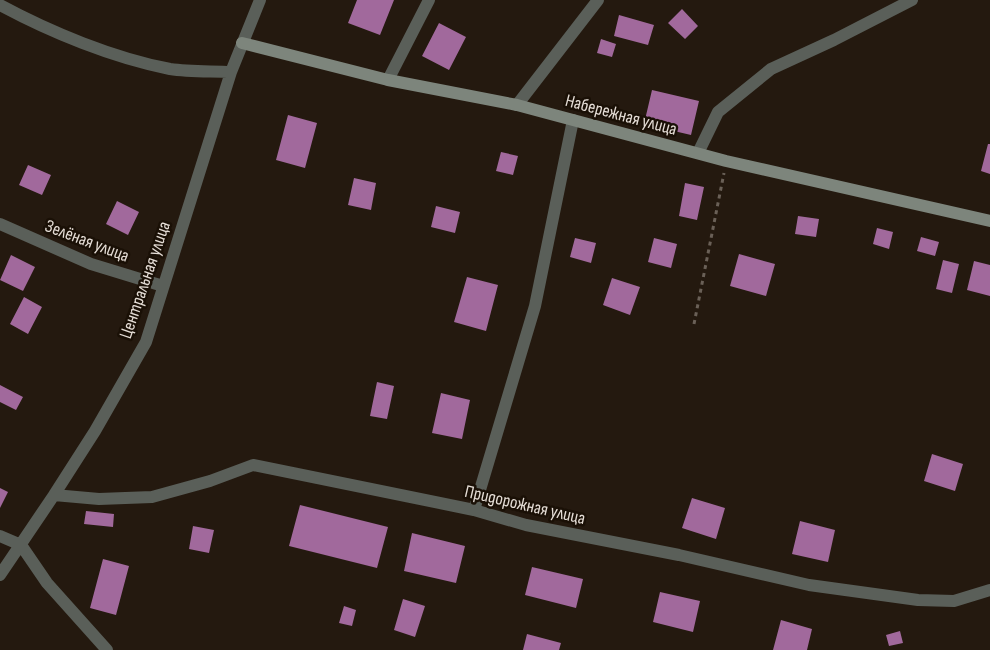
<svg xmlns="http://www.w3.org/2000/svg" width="990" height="650" font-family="'Sofia Sans Condensed',sans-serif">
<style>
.building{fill:#a1699c}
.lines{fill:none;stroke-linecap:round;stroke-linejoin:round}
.path{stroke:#6a6057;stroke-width:3;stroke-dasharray:4 4;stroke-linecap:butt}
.street{stroke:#5a5f59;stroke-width:12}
.secondary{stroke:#7d857c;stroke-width:12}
.labels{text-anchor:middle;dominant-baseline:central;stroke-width:5;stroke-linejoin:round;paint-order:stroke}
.street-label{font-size:18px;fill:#e5ddd6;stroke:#1a1006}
</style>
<rect width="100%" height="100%" fill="#24190f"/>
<!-- building -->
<path class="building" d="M357,0H394L380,35L348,23Z
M682,9L698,26L685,39L668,23Z
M619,15L654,25L648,45L614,36Z
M439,23L466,37L449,70L422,56Z
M601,39L616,44L612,57L597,53Z
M652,90L699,101L691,135L644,124Z
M288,115L317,123L305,168L276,160Z
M988,144H990V174L981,171Z
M501,152L518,156L513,175L496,171Z
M28,165L51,175L42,195L19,185Z
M354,178L376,183L371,210L348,205Z
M685,183L704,187L697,220L679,216Z
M117,201L139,212L128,235L106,224Z
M436,206L460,212L455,233L431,227Z
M798,216L819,219L816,237L795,234Z
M877,228L893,232L889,249L873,244Z
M921,237L939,242L935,256L917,251Z
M575,238L596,243L591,263L570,257Z
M654,238L677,244L671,268L648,262Z
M739,254L775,264L766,296L730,286Z
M11,255L35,267L23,291L0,280Z
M943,260L959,264L952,293L936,289Z
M974,261L990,265V296L967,290Z
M467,277L498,285L486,331L454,322Z
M612,278L640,287L630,315L603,305Z
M24,297L42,307L28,334L10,324Z
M377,382L394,386L387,419L370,416Z
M0,385L23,397L16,410L0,402Z
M441,393L470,400L462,439L432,433Z
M932,454L963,464L955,491L924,481Z
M0,488L8,492L0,508Z
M692,498L725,508L716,539L682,528Z
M300,505L388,527L377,568L289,546Z
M86,511L114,514L113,527L84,524Z
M800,521L835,530L828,562L792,554Z
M193,526L214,530L209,553L189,549Z
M412,533L465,546L456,583L404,571Z
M103,559L129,566L116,615L90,608Z
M532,567L583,579L576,608L525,595Z
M660,592L700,601L693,632L653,622Z
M403,599L425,606L415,637L394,630Z
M344,606L356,610L352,626L339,623Z
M781,620L812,629L807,650H773Z
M900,631L903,643L889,646L886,635Z
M527,634L561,643L559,650H523Z"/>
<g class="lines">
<!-- path -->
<path class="path" d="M694,324L724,173"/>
<!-- street -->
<path class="street" d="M0,5C50,32 113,58 170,69C189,72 211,71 231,72
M388,80L429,0
M517,105L598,0
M698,153L718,112L771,69L834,40L912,0
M0,224L91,264L163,286
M54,495L99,499L152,497L210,481L253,465L474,510L526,525L679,555L809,585L918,600L954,601L990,590
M474,510L535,306L573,120
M0,536L21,545L47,583L107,650
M0,575L54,495L95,431L146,342L231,72L260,0"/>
<!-- secondary -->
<path class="secondary" d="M242,43L388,80L517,105L726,161L990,221"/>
</g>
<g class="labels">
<!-- street labels -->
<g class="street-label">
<text transform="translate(621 115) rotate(15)">Набережная улица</text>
<text transform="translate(87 241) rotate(21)">Зелёная улица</text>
<text transform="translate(145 280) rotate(-71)">Центральная улица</text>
<text transform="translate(525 505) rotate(13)">Придорожная улица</text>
</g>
</g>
</svg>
